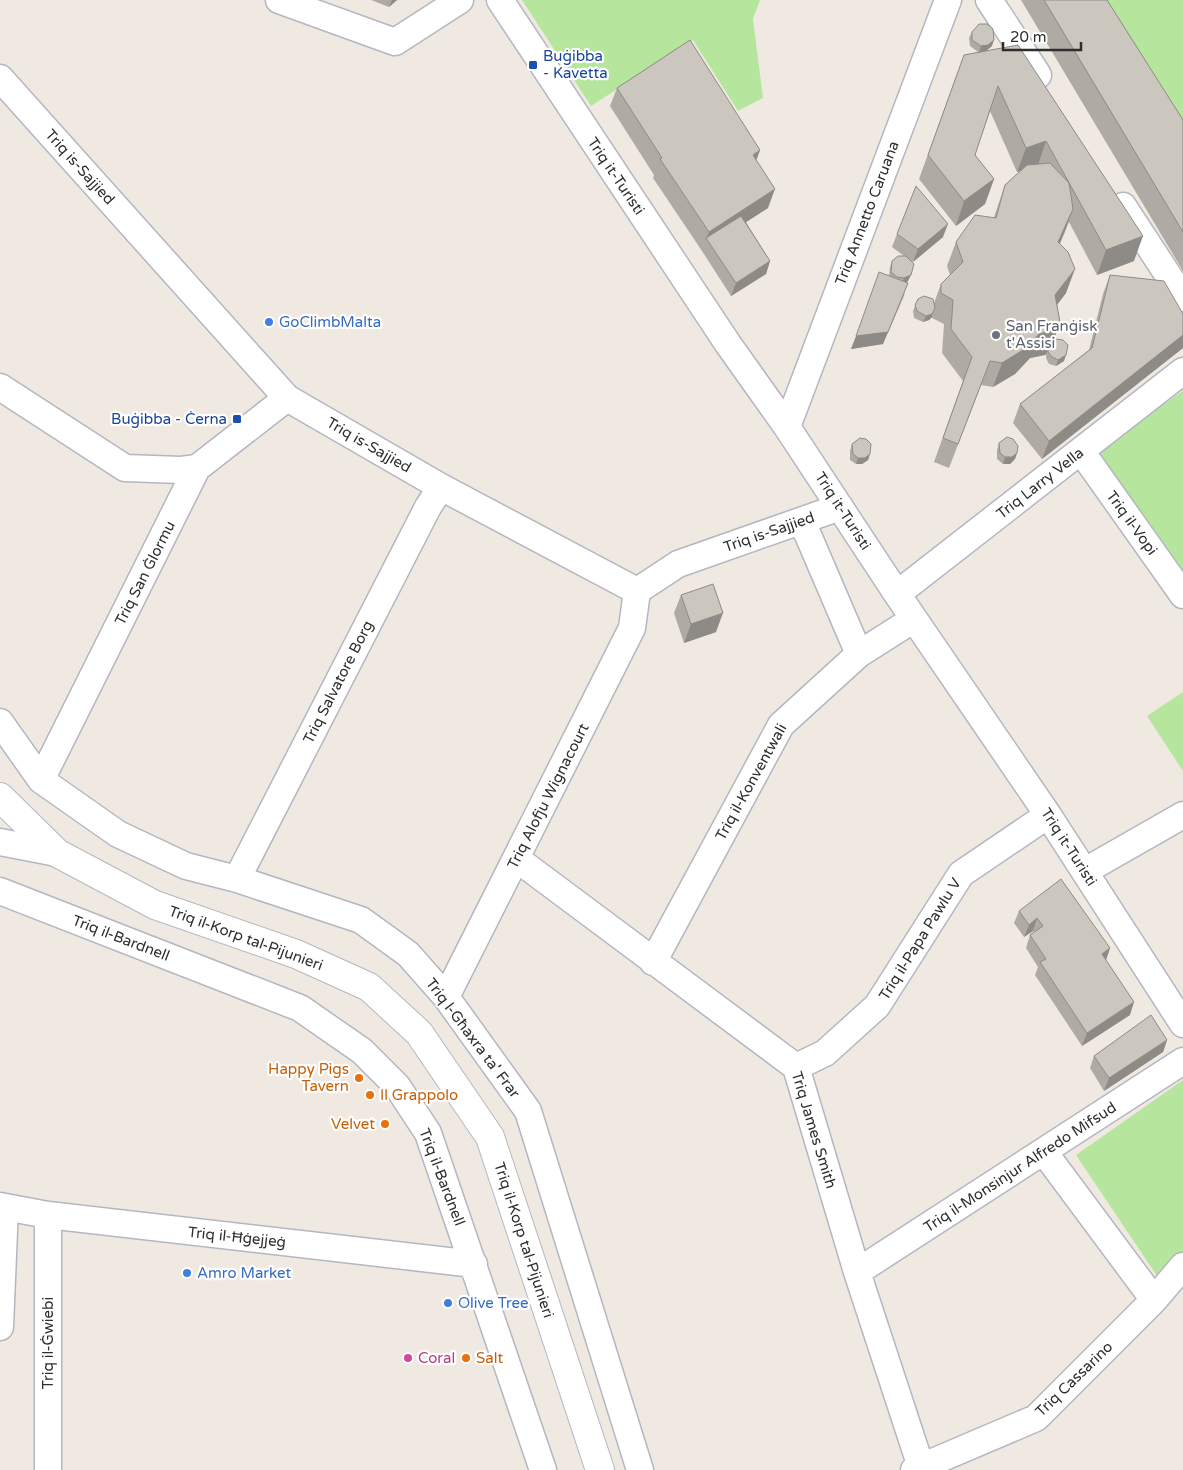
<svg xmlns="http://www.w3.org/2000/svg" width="1183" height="1470" font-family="'Varela Round',sans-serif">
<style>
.green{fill:#b6e59e}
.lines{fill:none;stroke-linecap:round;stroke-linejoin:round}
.minor-casing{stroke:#b4b7c1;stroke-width:29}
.tertiary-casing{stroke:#b4b7c1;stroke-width:30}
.minor{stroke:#fff;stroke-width:26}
.tertiary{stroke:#fff;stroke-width:28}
.wall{fill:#afaba4}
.shaded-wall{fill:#8e8b86}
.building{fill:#cbc7bf;stroke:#8e8b86}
.transit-dot{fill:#1a4fb4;stroke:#fff;stroke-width:2}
.shop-dot{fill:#3f7fe0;stroke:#fff;stroke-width:2}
.worship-dot{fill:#6b7280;stroke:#fff;stroke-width:2}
.food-dot{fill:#e8710a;stroke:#fff;stroke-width:2}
.hotel-dot{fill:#d1479c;stroke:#fff;stroke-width:2}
.labels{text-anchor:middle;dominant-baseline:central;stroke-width:4.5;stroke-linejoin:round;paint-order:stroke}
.transit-label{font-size:15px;fill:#164399;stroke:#fff;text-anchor:start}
.street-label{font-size:15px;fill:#2e2e2e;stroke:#fff}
.shop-label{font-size:15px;fill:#366cbe;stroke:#fff;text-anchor:start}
.worship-label{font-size:15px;fill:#5b616d;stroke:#fff;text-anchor:start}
.food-label{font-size:15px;fill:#c56008;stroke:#fff;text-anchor:end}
.hotel-label{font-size:15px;fill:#b23c85;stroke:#fff;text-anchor:start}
</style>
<rect width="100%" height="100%" fill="#efe9e1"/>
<!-- green -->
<path class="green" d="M522,0H760L753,19L763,98L738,111L693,40L591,106Z
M1092,0H1183V142Z
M1183,391V573L1093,453Z
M1183,692V771L1147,716Z
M1183,1080V1251L1159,1279L1076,1155Z"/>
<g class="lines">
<defs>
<path id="minor" d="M279,0L395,42L460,0
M500,0L728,344L787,427L897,594L1048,815L1183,1024
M989,0L1038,75
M0,78L287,398L441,487L637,591
M1123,206L1183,298
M0,387L125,468L181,470L197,468
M787,427L948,0
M1081,451L1183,595
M800,521L808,535L859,654
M637,591L678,564L840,507
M897,594L1183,371
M0,722L41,780L118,834L186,866L237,879L361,920L408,954L446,997L528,1111L640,1470
M41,780L197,468L287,398
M0,842L57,853
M517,859L796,1067L857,1272L921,1467
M1085,871L1183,815
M237,879L428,507L441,487
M0,891L300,1008L362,1051L397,1086L428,1133L543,1470
M653,962L781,725L859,654L914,619
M446,997L632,628L637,591
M796,1067L825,1053L877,1006L961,874L1048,815
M1044,1152L1154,1300
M0,1206L48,1215L474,1264
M48,1215V1470
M857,1272L1183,1061
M0,1327L5,1207
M914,1470L1036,1418L1154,1300L1183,1266"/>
<path id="tertiary" d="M0,797L57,853L155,905L296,954L369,987L419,1033L490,1137L600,1470"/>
</defs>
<!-- minor casing -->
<use href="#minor" class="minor-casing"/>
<!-- tertiary casing -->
<use href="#tertiary" class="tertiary-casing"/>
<!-- minor -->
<use href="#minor" class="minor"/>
<!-- tertiary -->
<use href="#tertiary" class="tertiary"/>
</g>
<!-- wall -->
<path class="wall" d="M371,0H397L389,7Z
M1021,0H1107L1183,120V271Z
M972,32L992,46L987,50L1134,261L1097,275L1069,222L1060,244L1066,293L1057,305L1060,322L1053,342L1064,361L1056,366L1049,364L1046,358V354L1045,355L1030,358L1015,374L993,387L981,385L949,468L934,462L963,381L942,353L944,324L932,318V317L929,320L923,322L914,318L913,311L918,299L934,303L941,284L950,275L947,266L956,242L994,217L1005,185L1020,171L1017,172L990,111L975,155L994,179L985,204L956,226L919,179L964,55L978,52L970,46L969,38Z
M617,88L760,150L756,161L768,208L746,222L770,261L766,274L731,296L702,251L653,178L654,175L610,106Z
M897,234L943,237L913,262L909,259L908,281L906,283L904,296L883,344L851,349L889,276L890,267L892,261L904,256L892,247Z
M1110,275L1183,314V348L1042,459L1013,423L1020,404L1089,350L1103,294Z
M999,443L1017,453L1015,459L1010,464H1003L997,459V450Z
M852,444L870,454L868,460L862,464H856L850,460V451Z
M681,595L716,632L684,643L674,613Z
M1019,911L1110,948L1106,960L1130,1015L1082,1046L1035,975L1038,967L1026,948L1030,935L1034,932L1033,931L1024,937L1014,923Z
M1167,1040L1163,1052L1104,1091L1090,1068L1094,1056Z"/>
<!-- shaded-wall -->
<path class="shaded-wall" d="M392,0H397L389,7Z
M994,40L992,46L986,51L979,53L981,46Z
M1046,141L1038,165L1017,172L1026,148Z
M760,150L753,169V155Z
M994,179L985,204L956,226L964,201Z
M775,189L768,208L711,245L706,238L709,232Z
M1073,209L1064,233L1050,267L1058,242Z
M948,224L943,237L913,262L918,249Z
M1143,236L1134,261L1097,275L1106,250Z
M770,261L766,274L731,296L736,283Z
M1075,269L1066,293L1046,319L1055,295Z
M911,275L908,281L902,285L904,278Z
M908,283L883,344L851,349L856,336Z
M932,313V317L929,320L923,322L926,316Z
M1060,322L1051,347L1045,355L1030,358L1015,374L993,387L1002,363L1039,334Z
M1183,335V348L1042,459L1049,441Z
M1066,355L1064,361L1056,366L1058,360Z
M1017,453L1015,459L1010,464H1003L1005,457Z
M870,454L868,460L862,464H856L858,458Z
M723,613L716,632L684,643L691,624Z
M1037,918L1033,931L1024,937L1029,925Z
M1110,948L1106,960L1102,954Z
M1134,1002L1130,1015L1082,1046L1087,1033Z
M1167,1040L1163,1052L1104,1091L1109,1078Z"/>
<!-- building -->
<path class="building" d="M1044,0H1107L1183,120V232Z
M979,24H987L993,29L994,40L988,45L981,46L972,40V32Z
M690,40L760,150L753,155L775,189L709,232L660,159L662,158L617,88Z
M1018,45L1143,236L1106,250L1046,141L1026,148L998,86L975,155L994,179L964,201L928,155L964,55Z
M1050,163L1069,183L1073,209L1058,242L1068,252L1075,269L1055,295L1060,322L1054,330L1039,334L1023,350L1002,363L990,361L958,444L943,438L972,357L951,329L953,300L941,293V284L963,262L956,242L975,215L996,218L1005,185L1027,165Z
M916,186L948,224L918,249L897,234Z
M741,216L770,261L736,283L706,238Z
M898,256H906L914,264L911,275L904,278L897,277L891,272L892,261Z
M879,272L908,283L888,332L856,336Z
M1110,275L1164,281L1183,314V335L1049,441L1020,404L1092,348Z
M924,296L933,299L935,308L932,314L926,316L917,311L915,305L918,299Z
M1056,339L1063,340L1068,345L1066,355L1058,360L1052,357L1048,352L1049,345Z
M1007,437L1013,439L1018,446L1017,453L1012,457H1005L1000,453L999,443Z
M860,438L866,439L871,444L870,454L865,458H858L853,454L852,444Z
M713,584L723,613L691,624L681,595Z
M1061,879L1110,948L1102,954L1134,1002L1087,1033L1040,962L1046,959L1030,935L1043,926L1037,918L1029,925L1019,911Z
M1151,1015L1167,1040L1109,1078L1094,1056Z"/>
<!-- markers -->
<g class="transit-dot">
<rect x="528" y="60" width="10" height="10" rx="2.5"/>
<rect x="232" y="414" width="10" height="10" rx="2.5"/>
</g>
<g class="shop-dot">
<circle cx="269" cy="322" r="5"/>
<circle cx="187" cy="1273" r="5"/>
<circle cx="448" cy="1303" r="5"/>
</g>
<circle class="worship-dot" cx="996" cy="335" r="5"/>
<g class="food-dot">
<circle cx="359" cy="1078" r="5"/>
<circle cx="370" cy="1095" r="5"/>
<circle cx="385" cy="1124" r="5"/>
<circle cx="466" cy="1358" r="5"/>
</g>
<circle class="hotel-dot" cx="408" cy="1358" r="5"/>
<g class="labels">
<!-- transit labels -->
<g class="transit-label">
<text x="543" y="56">Buġibba<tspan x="543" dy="17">- Kavetta</tspan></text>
<text x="227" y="419" text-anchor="end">Buġibba - Ċerna</text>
</g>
<!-- street labels -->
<g class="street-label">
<text transform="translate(80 167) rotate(48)">Triq is-Sajjied</text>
<text transform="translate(616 176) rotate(56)">Triq it-Turisti</text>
<text transform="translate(867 213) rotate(-69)">Triq Annetto Caruana</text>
<text transform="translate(369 445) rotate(30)">Triq is-Sajjied</text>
<text transform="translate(1040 483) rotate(-38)">Triq Larry Vella</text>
<text transform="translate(843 511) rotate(57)">Triq it-Turisti</text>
<text transform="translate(1132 523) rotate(54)">Triq il-Vopi</text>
<text transform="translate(769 532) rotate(-19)">Triq is-Sajjied</text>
<text transform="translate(145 573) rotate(-63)">Triq San Ġlormu</text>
<text transform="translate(338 682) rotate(-63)">Triq Salvatore Borg</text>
<text transform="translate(751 782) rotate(-61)">Triq il-Konventwali</text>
<text transform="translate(548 796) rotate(-63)">Triq Alofju Wignacourt</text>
<text transform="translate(1069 847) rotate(57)">Triq it-Turisti</text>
<text transform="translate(121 938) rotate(21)">Triq il-Bardnell</text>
<text transform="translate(246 938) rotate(20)">Triq il-Korp tal-Pijunieri</text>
<text transform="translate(920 939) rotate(-58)">Triq il-Papa Pawlu V</text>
<text transform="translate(473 1038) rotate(53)">Triq l-Għaxra ta' Frar</text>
<text transform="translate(814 1130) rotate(73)">Triq James Smith</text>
<text transform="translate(1020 1167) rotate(-33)">Triq il-Monsinjur Alfredo Mifsud</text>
<text transform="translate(442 1177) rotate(69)">Triq il-Bardnell</text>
<text transform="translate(237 1237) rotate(6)">Triq il-Ħġejjeġ</text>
<text transform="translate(524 1240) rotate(72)">Triq il-Korp tal-Pijunieri</text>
<text transform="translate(48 1343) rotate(-90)">Triq il-Ġwiebi</text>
<text transform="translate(1074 1379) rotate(-44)">Triq Cassarino</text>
</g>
<!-- shop labels -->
<g class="shop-label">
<text x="279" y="322">GoClimbMalta</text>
<text x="197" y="1273">Amro Market</text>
<text x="458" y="1303">Olive Tree</text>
</g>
<!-- worship labels -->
<g class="worship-label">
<text x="1006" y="326">San Franġisk<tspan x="1006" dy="17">t'Assisi</tspan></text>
</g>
<!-- food labels -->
<g class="food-label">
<text x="349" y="1069">Happy Pigs<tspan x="349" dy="17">Tavern</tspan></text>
<text x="380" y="1095" text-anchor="start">Il Grappolo</text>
<text x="375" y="1124">Velvet</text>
<text x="476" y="1358" text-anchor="start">Salt</text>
</g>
<!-- hotel labels -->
<g class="hotel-label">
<text x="418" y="1358">Coral</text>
</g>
</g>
<!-- scale -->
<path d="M1003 42v8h78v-8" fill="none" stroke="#2e2e2e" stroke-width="2.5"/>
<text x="1010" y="42" font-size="15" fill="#2e2e2e" stroke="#ffffff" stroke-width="4" paint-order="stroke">20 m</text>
</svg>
